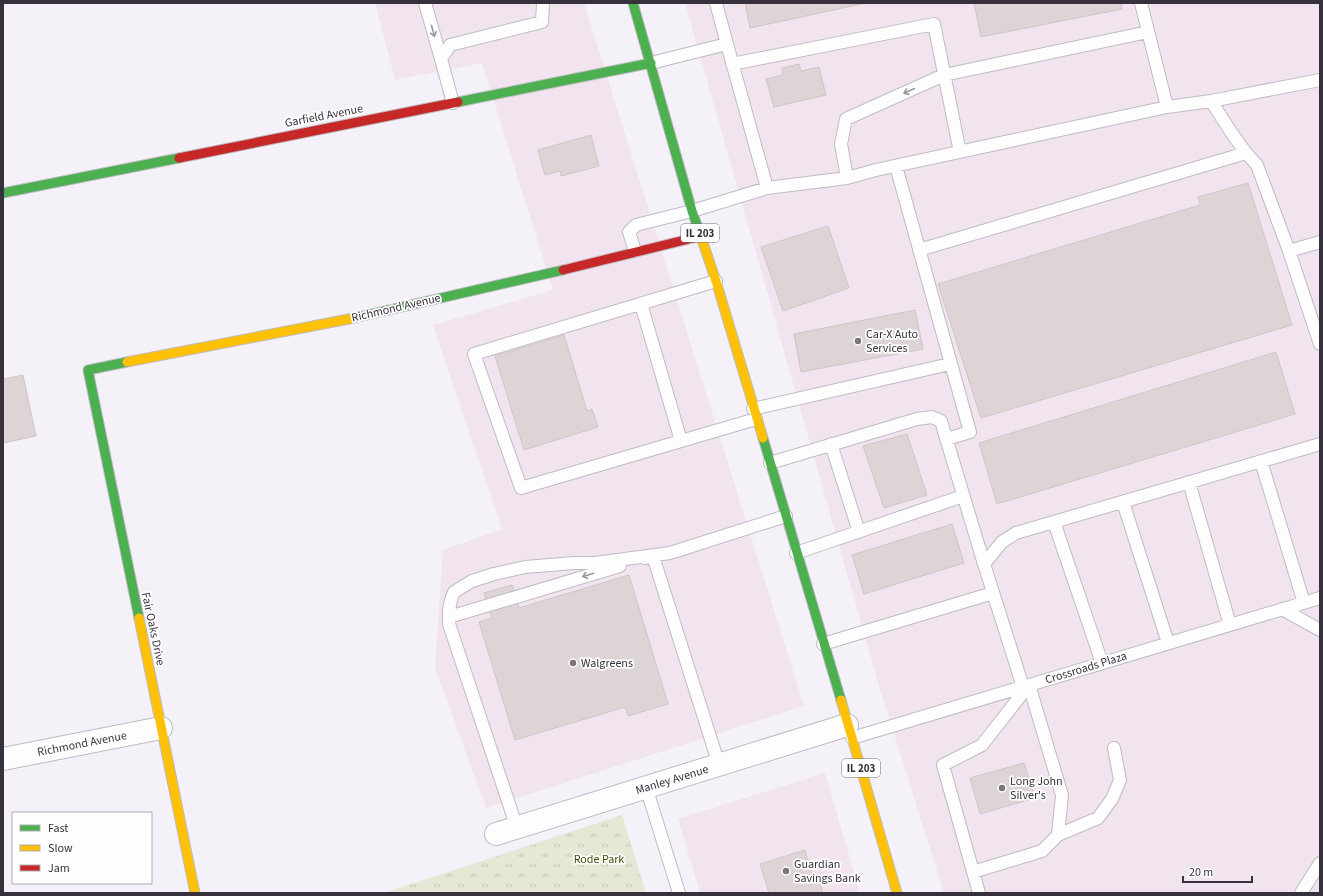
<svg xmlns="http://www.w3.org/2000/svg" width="1323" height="896" font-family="'Source Sans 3',sans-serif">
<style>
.commercial{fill:#f1e4ee}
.grass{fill:url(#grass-tufts)}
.building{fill:#ded4d6;stroke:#cec5c8}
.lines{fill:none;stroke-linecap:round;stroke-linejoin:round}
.lane-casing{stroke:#bfbbc4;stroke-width:14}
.street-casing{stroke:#bfbbc4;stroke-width:24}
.fast-casing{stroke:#bfbbc4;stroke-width:11}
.slow-casing{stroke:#bfbbc4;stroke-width:11}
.jam-casing{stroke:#bfbbc4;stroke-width:11}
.lane{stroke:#fdfdfe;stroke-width:12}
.street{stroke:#fdfdfe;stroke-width:22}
.fast{stroke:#4caf50;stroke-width:9}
.slow{stroke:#ffc107;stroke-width:9}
.jam{stroke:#c62828;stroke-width:9}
.oneway{stroke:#9a979e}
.poi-dot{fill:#79747e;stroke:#fefefe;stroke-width:1.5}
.labels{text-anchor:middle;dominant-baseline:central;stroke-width:3.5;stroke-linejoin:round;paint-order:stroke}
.shield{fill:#fefefe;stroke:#736e77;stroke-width:1}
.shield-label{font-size:11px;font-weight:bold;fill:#37313d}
.street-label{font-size:12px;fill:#37313d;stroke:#fefefe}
.poi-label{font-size:12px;fill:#37313d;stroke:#fefefe;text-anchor:start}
.park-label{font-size:12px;fill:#4c4f0b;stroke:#fefefe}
</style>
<defs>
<pattern id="grass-tufts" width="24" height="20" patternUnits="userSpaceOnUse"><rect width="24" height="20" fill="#e6e7d4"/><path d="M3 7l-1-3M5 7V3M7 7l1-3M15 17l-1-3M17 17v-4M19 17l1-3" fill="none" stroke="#c6c7b7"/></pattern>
</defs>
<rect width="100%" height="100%" fill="#f4f1f8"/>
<!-- commercial -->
<path class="commercial" d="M375,3H584L804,706L486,808L435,667L443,550L502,529L433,325L553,290L482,63L395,80Z
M685,3H1320V893H944L879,686Z
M825,773L860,893H700L678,819Z"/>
<!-- grass -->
<path class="grass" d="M622,815L646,893H384Z"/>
<!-- building -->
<path class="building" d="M745,3H866L750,28Z
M974,3H1121L1122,9L981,37Z
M799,64L801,71L819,67L826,95L774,107L766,79L783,75L782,68Z
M591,135L599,166L561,176L560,171L545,175L538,150Z
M1248,183L1292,325L981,418L938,284L1200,205L1198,197Z
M828,226L849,288L783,311L761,247Z
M915,310L923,349L801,372L794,334Z
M564,335L587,411L592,409L598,427L524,450L495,356Z
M1276,352L1295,414L997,504L979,443Z
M23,375L36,436L3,443V379Z
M907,434L927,495L884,508L863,446Z
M952,524L964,563L864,594L852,555Z
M629,575L668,704L628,716L625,707L515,740L479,622L492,618L484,593L512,585L519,608Z
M1024,763L1035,798L980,814L970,778Z
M805,850L813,879L818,877L823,893H769L760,864Z"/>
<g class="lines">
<defs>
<path id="lane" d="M425,3L441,59
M1141,3L1167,107
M727,44L767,188
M651,63L727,44L716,3
M732,64L934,24L960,152
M1211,101L1320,80
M453,103L441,59L450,45L542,22L543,3
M896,166L970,432L947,439
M847,178L841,144L846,119L944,75L1148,32
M1320,242L1289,251L1320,344
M919,250L1246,153
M635,251L629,232L636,225L692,211L767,188L847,178L876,170L1167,107L1211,101L1231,132L1246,153L1257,165L1289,251
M716,281L474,354L521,488L756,419
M641,304L681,441
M753,409L950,364
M831,444L859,532
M1261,461L1304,603
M770,463L917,419L932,417L941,421L984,564
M1189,482L1230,625
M1123,502L1168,643
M1054,522L1102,663
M796,553L963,496
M645,558L653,556L719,765
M1282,609L1320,630
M449,617L620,566
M823,644L993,593
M1023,687L984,564L1002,542L1016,533L1320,444
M852,738L1320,598
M646,787L679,893
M517,828L449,624V610L451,600L454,592L472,581L494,574L525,567L574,563H595L670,553L786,516
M1058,835L1098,818L1112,799L1120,780L1114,748
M973,872L1042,851L1058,835L1062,795L1029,685
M979,893L943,765L982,745L1029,685
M1301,893L1320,863"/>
<path id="street" d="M3,759L161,728
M496,834L847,725"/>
<path id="fast" d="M633,3L692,211L699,231
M458,102L651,63
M3,193L179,158
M354,318L563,270
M127,362L88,370L139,618
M763,438L841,700"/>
<path id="slow" d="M699,231L716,281L763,438
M127,362L354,318
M139,618L195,893
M841,700L897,893"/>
<path id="jam" d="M179,158L458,102
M563,270L701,236"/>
</defs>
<!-- lane casing -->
<use href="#lane" class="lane-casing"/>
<!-- street casing -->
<use href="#street" class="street-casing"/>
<!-- fast casing -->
<use href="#fast" class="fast-casing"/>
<!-- slow casing -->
<use href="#slow" class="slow-casing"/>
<!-- jam casing -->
<use href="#jam" class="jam-casing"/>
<!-- lane -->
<use href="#lane" class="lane"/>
<!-- street -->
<use href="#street" class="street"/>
<!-- fast -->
<use href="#fast" class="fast"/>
<!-- slow -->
<use href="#slow" class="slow"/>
<!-- jam -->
<use href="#jam" class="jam"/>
</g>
<!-- one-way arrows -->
<defs><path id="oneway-shaft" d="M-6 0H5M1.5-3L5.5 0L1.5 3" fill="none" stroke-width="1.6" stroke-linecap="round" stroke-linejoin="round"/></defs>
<g class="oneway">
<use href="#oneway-shaft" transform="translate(433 31) rotate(75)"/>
<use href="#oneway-shaft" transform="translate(909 91) rotate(156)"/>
<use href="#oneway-shaft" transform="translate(588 575) rotate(163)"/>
</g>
<!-- markers -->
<g class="poi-dot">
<circle cx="858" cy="341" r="4"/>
<circle cx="573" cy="663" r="4"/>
<circle cx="1002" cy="788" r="4"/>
<circle cx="786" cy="871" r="4"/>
</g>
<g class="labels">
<!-- shield labels -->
<g class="shield">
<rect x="681" y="224" width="38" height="18" rx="3"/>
<rect x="842" y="759" width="38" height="18" rx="3"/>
</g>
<g class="shield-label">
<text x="700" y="233">IL 203</text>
<text x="861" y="768">IL 203</text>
</g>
<!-- street labels -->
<g class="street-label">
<text transform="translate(324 116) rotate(-11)">Garfield Avenue</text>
<text transform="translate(396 308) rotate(-13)">Richmond Avenue</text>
<text transform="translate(153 629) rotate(78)">Fair Oaks Drive</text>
<text transform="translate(1086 668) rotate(-17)">Crossroads Plaza</text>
<text transform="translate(82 744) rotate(-11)">Richmond Avenue</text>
<text transform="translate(672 780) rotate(-17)">Manley Avenue</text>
</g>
<!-- poi labels -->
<g class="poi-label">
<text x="866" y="334">Car-X Auto<tspan x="866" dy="14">Services</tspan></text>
<text x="581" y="663">Walgreens</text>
<text x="1010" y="781">Long John<tspan x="1010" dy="14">Silver's</tspan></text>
<text x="794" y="864">Guardian<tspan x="794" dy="14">Savings Bank</tspan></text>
</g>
<!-- park labels -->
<g class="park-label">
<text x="599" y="859">Rode Park</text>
</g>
</g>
<!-- border -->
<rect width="1323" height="896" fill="none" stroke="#37313d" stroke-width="8"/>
<!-- legend -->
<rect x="12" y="812" width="140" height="72" fill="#fefefe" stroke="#aeacb1"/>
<rect x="20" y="825" width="20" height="6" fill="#4caf50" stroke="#aeacb1"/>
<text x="48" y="832" font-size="12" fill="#37313d">Fast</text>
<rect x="20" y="845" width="20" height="6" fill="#ffc107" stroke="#aeacb1"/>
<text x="48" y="852" font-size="12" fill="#37313d">Slow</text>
<rect x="20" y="865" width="20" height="6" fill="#c62828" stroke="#aeacb1"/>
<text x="48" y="872" font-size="12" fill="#37313d">Jam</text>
<!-- scale -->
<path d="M1183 876v6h69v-6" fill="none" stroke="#37313d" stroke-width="2"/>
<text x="1189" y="876" font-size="12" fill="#37313d" stroke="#fefefe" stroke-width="3" paint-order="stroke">20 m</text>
</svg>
